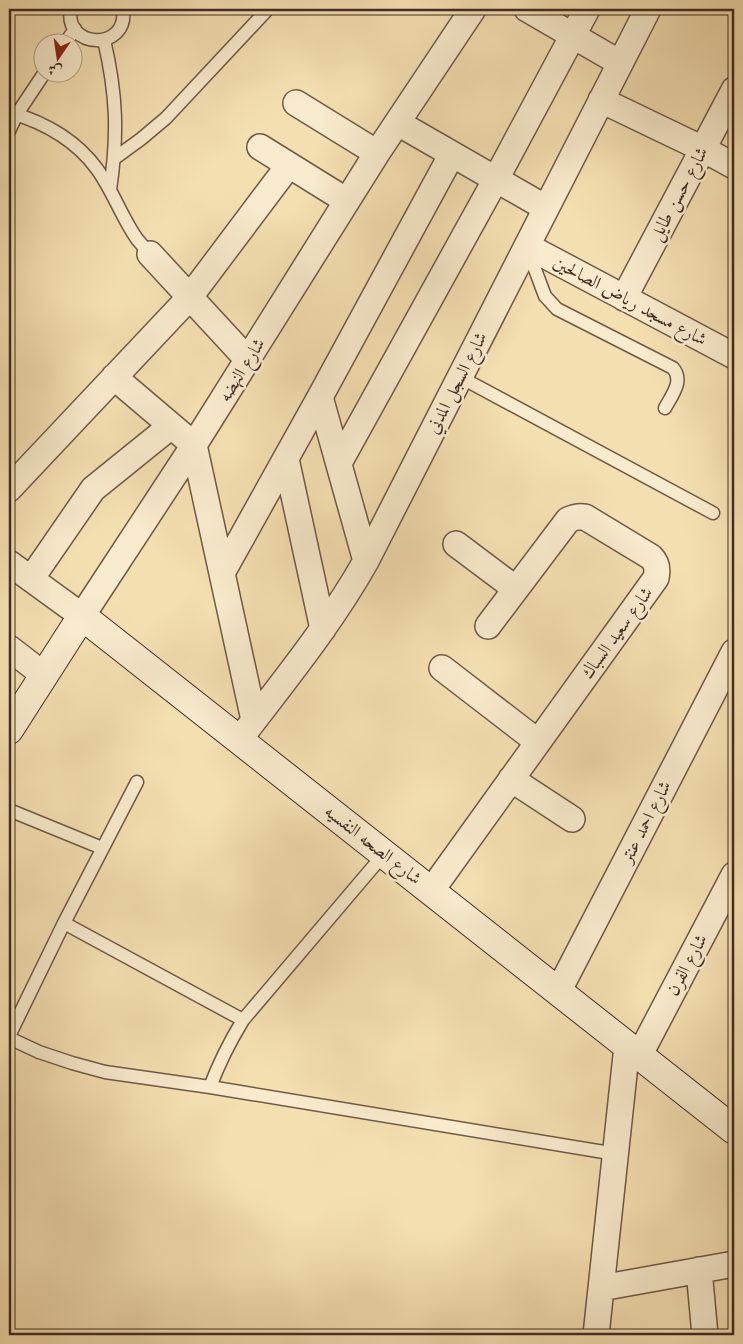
<svg xmlns="http://www.w3.org/2000/svg" width="743" height="1344" font-family="Cardo,Amiri,serif">
<style>
.lines{fill:none;stroke-linecap:round;stroke-linejoin:round}
.lane-casing{stroke:#6e5947;stroke-width:15}
.street-casing{stroke:#6e5947;stroke-width:28}
.secondary-casing{stroke:#412c24;stroke-width:30}
.lane{stroke:#f8eacc;stroke-width:12}
.street{stroke:#f8eacc;stroke-width:25}
.secondary{stroke:#f8eacc;stroke-width:28}
.labels{text-anchor:middle;dominant-baseline:central;stroke-width:5;stroke-linejoin:round;paint-order:stroke}
.street-label{font-size:18px;fill:#412c24;stroke:#f8eacc}
</style>
<rect width="100%" height="100%" fill="#f4dfb1"/>
<filter id="stains"><feTurbulence type="fractalNoise" baseFrequency=".004" numOctaves="4"/><feColorMatrix values="0 0 0 0 .2 0 0 0 0 .09 0 0 0 0 .02 0 0 0 .5 -.17"/></filter>
<radialGradient id="worn" r=".72"><stop offset=".6" stop-color="#630" stop-opacity="0"/><stop offset="1" stop-color="#630" stop-opacity=".3"/></radialGradient>
<g class="lines">
<defs>
<path id="lane" d="M71,9C63,49 129,52 123,9
M104,40C117,95 118,135 110,190
M66,42L75,29
M9,112C43,122 76,140 97,169C113,191 122,218 137,239C141,244 146,249 150,254
M9,131L17,114L45,72
M115,158L141,139L166,118L268,9
M527,248L545,296L557,309L673,368C684,381 672,395 665,408
M460,377L713,513
M9,810L102,848
M64,923L243,1020
M9,1036L64,923L137,782
M9,1038L39,1052L72,1063L105,1072L210,1087L616,1154
M210,1087C219,1063 229,1043 243,1020L384,854"/>
<path id="street" d="M527,9L620,63
M601,100L703,149L734,166
M296,103L377,153
M398,123L546,208
M260,147L347,201
M527,246L734,356
M150,254L248,360
M624,298L734,90
M114,377L194,445L254,720
M320,397L366,561
M286,459L323,629
M339,463L496,179L587,9
M9,489L189,298L289,165
M456,544L516,589
M9,563L82,616L194,445L377,153L473,9
M222,573L320,397L452,154
M31,579L93,489L171,426
M9,648L44,675
M442,668L538,742
M239,740C283,682 330,625 366,561L648,9
M511,779L572,819
M431,891L656,578C658,569 657,563 651,557L585,517C578,516 574,517 568,520L488,626
M558,992L734,652
M639,1056L734,875
M699,1270L705,1335
M601,1288L734,1264
M596,1335L627,1046"/>
<path id="secondary" d="M9,730L82,616L734,1130"/>
</defs>
<!-- lane casing -->
<use href="#lane" class="lane-casing"/>
<!-- street casing -->
<use href="#street" class="street-casing"/>
<!-- secondary casing -->
<use href="#secondary" class="secondary-casing"/>
<!-- lane -->
<use href="#lane" class="lane"/>
<!-- street -->
<use href="#street" class="street"/>
<!-- secondary -->
<use href="#secondary" class="secondary"/>
</g>
<g class="labels">
<!-- street labels -->
<g class="street-label">
<text transform="translate(679 194) rotate(-62)">شارع حسن طايل</text>
<text transform="translate(630 301) rotate(28)">شارع مسجد رياض الصالحين</text>
<text transform="translate(242 370) rotate(-58)">شارع النهضه</text>
<text transform="translate(457 383) rotate(-63)">شارع السجل المدني</text>
<text transform="translate(617 633) rotate(-54)">شارع سعيد السباك</text>
<text transform="translate(646 822) rotate(-63)">شارع احمد عنتر</text>
<text transform="translate(373 845) rotate(38)">شارع الصحه النفسيه</text>
<text transform="translate(687 965) rotate(-62)">شارع الفرن</text>
</g>
</g>
<!-- margin -->
<rect width="743" height="1344" fill="none" stroke="#f4dfb1" stroke-width="30"/>
<rect x="10" y="10" width="723" height="1324" fill="none" stroke="#412c24" stroke-width="2.5"/>
<rect x="15" y="15" width="713" height="1314" fill="none" stroke="#412c24"/>
<!-- north arrow -->
<g transform="translate(58 58) rotate(193)"><circle r="24" fill="#f8eacc" stroke="#af9e89"/>
<path d="M0-4L9 19L0 12L-9 19Z" fill="#8f2418"/>
<text y="-8" font-size="14" font-weight="bold" text-anchor="middle" fill="#412c24">ش</text>
</g>
<rect width="100%" height="100%" filter="url(#stains)"/>
<rect width="100%" height="100%" fill="url(#worn)"/>
</svg>
